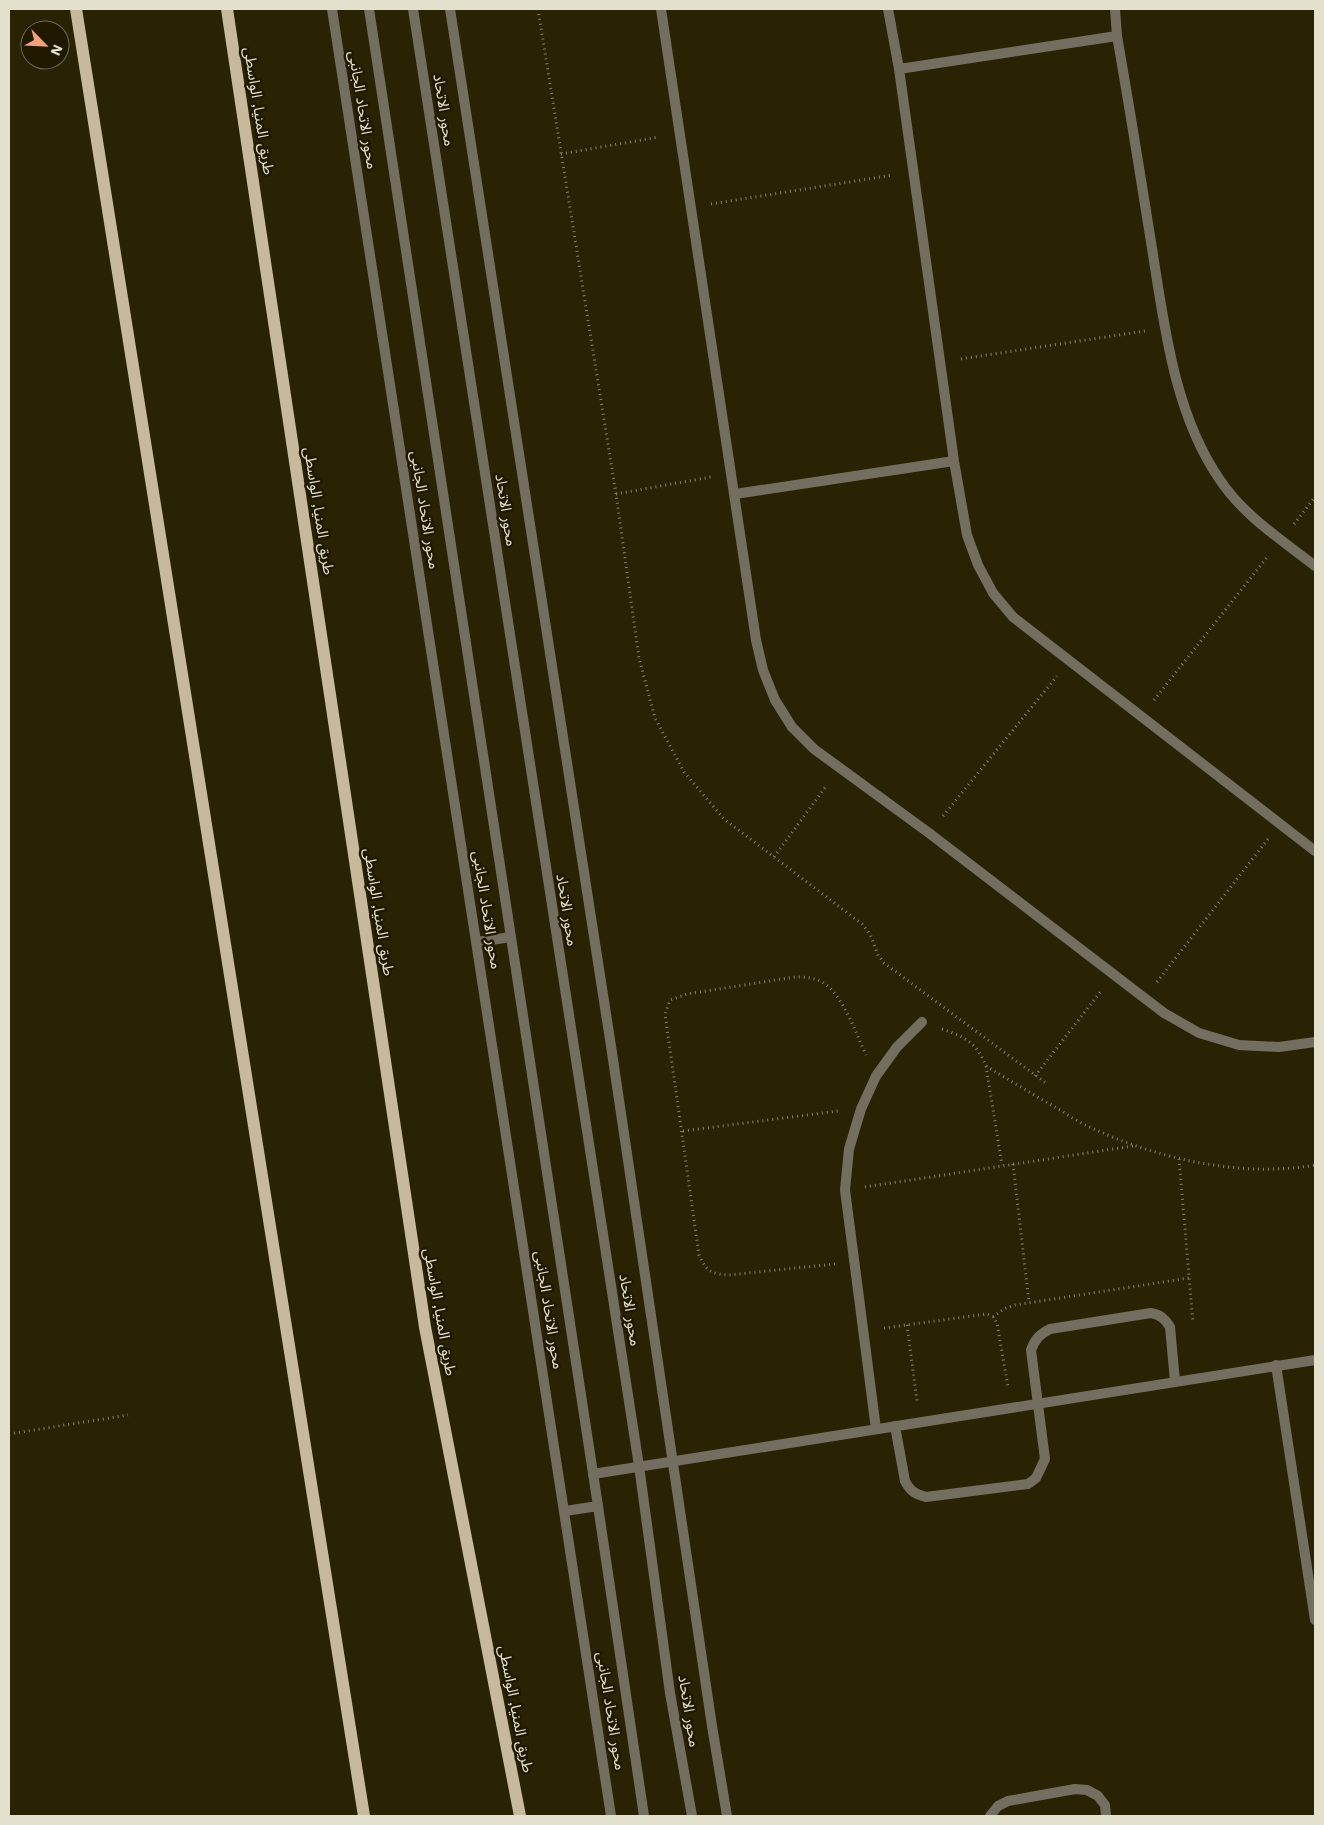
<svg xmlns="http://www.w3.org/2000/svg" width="1324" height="1825" font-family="'Work Sans','Noto Sans Arabic',sans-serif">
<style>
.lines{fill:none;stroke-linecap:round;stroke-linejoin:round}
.path{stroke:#888269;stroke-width:3;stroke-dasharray:1 4;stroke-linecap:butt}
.service{stroke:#746e60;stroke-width:10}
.minor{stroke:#746e60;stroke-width:10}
.tertiary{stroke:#746e60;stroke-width:10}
.primary{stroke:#c7b99c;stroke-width:12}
.labels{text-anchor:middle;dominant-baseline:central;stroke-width:5;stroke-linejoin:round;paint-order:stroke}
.street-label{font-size:15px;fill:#e4e0ce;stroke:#201900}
</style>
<rect width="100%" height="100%" fill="#2a2303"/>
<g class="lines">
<!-- path -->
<path class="path" d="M538,9L616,494L639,658L655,718L684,772L724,819L862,924L870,934L878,955L884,963L1046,1083
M561,154L659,137
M711,204L893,175
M961,359L1145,331
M616,494L711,477
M1294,524L1315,497
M1154,700L1268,556
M943,816L1057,676
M774,857L827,785
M1157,982L1268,839
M942,1029C965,1037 977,1043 986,1066L1002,1165
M986,1066C1009,1080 1032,1094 1055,1107C1067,1114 1079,1123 1092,1128C1158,1159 1242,1178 1315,1165
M1035,1076L1101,991
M683,1131L838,1111
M1179,1159L1193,1323
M1013,1164L1029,1302
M865,1187L1133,1146
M835,1264L729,1275C711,1274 706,1271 699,1255L665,1014L670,1000L687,994L795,977C804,977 813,977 822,982C843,994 856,1034 866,1055
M993,1317L1004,1309L1015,1305L1189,1278
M907,1325L917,1401
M884,1328L987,1314L993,1317L997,1323L1008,1387
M9,1434L128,1415"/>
<!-- service -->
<path class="service" d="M895,1426L905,1481C910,1491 915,1494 926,1497L1028,1484L1036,1478L1045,1459L1031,1350C1035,1339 1040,1334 1050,1329L1151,1313C1161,1315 1165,1319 1170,1327L1175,1381
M876,1429L845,1190L849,1149L861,1109L876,1076L897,1047L922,1022
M990,1816L998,1806L1008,1801L1075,1789L1087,1790L1098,1796L1105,1805L1106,1816"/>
<!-- minor -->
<path class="minor" d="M332,9L611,1816
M450,9L611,1046L712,1726L727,1816
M661,9L756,640L763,670L775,700L792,727L814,749L929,833L1164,1013L1199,1033L1239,1045L1279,1047L1315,1042
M888,9L899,69L954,461L967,535L978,565L993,593L1013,617L1315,851
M1115,9L1117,36C1129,104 1140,173 1151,242C1164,322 1173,412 1220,480C1244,516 1282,540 1315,566
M899,69L1117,36
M735,494L954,461
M1276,1365L1315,1620
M593,1474L1315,1360"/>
<!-- tertiary -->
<path class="tertiary" d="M369,9L598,1506L644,1816
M413,9L639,1466L670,1693L692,1816
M477,942L511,937
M565,1511L598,1506"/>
<!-- primary -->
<path class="primary" d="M76,9L364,1816
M227,9L425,1327L520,1816"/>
</g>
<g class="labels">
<!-- street labels -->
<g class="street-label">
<text transform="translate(363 110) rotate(81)">محور الاتحاد الجانبى</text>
<text transform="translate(444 110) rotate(81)">محور الاتحاد</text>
<text transform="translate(259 111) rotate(81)">طريق المنيا, الواسطى</text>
<text transform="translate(425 510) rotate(81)">محور الاتحاد الجانبى</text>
<text transform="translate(506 510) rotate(81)">محور الاتحاد</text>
<text transform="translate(319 511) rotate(81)">طريق المنيا, الواسطى</text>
<text transform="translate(487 910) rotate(81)">محور الاتحاد الجانبى</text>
<text transform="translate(567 910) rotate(81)">محور الاتحاد</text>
<text transform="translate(379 912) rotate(81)">طريق المنيا, الواسطى</text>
<text transform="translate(549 1310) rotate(81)">محور الاتحاد الجانبى</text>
<text transform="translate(630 1310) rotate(81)">محور الاتحاد</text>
<text transform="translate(440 1312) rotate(80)">طريق المنيا, الواسطى</text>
<text transform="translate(516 1709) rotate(79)">طريق المنيا, الواسطى</text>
<text transform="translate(611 1711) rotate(81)">محور الاتحاد الجانبى</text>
<text transform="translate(689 1711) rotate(81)">محور الاتحاد</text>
</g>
</g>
<!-- border -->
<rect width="1324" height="1825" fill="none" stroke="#e4e0ce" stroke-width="20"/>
<!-- north arrow -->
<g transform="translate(45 45) rotate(114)"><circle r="24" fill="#201900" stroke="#6e6952"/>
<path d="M0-4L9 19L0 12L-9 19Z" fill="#f1a27b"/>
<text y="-8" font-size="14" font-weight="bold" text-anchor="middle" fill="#e4e0ce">N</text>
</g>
</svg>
